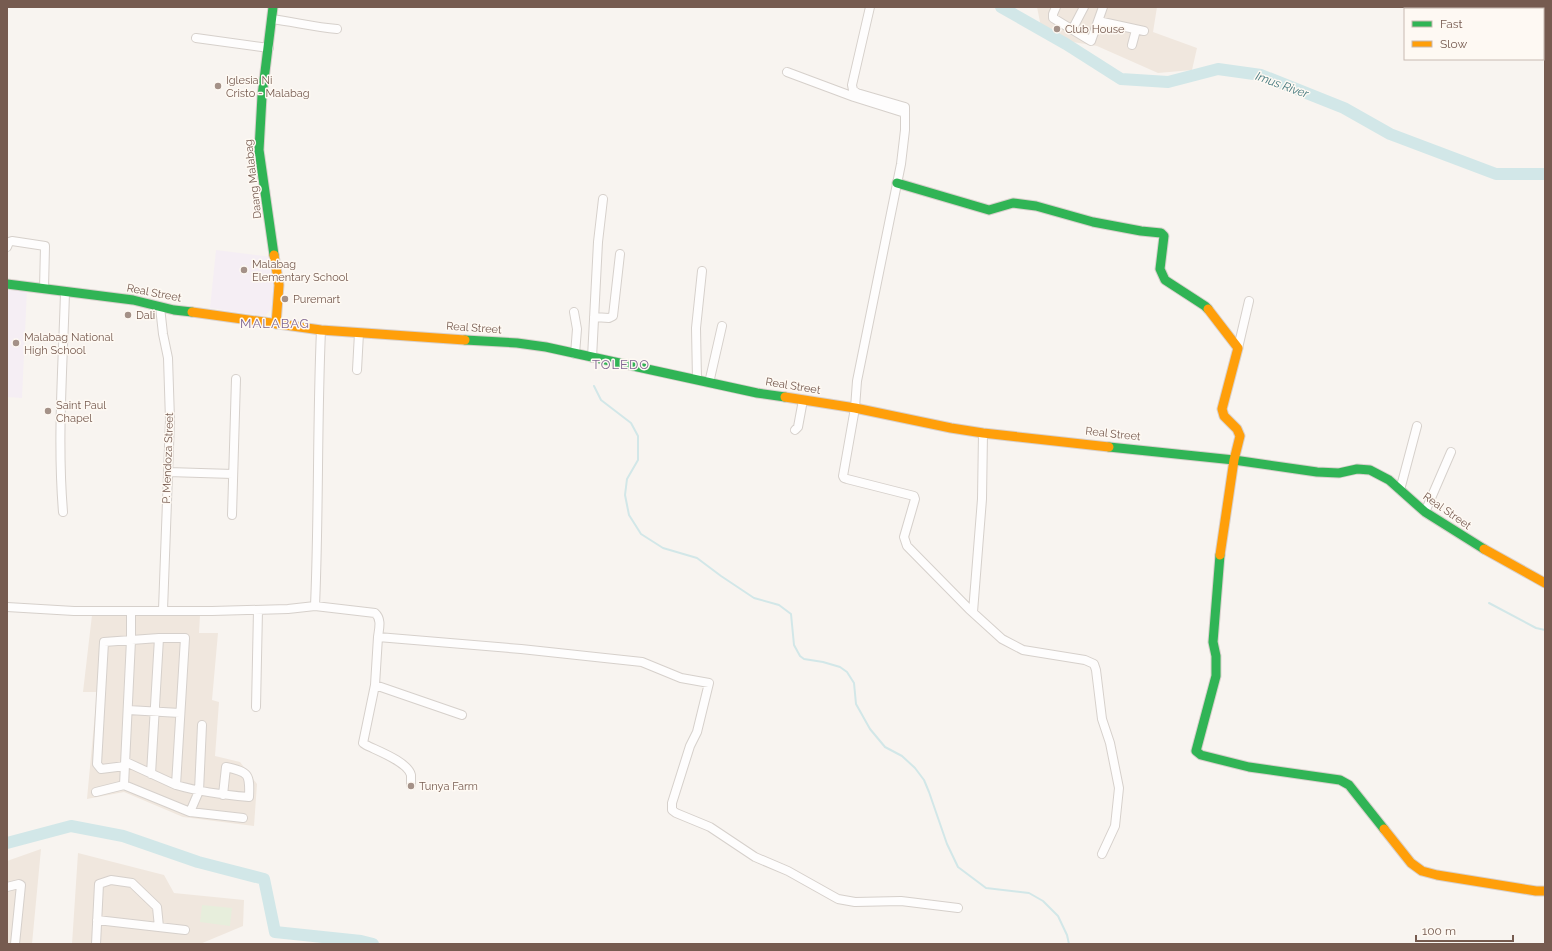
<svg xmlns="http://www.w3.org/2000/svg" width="1552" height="951" font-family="Raleway,sans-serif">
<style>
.residential{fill:#f0e7de}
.education{fill:#f5eef4}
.green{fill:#e7eedc}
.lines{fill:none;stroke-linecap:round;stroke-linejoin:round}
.stream{stroke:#d2e7e8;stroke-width:2}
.river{stroke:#d2e7e8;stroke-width:12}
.street-casing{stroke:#d6d0cb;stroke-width:10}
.fast-casing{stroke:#d8d0cc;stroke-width:11}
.slow-casing{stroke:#d8d0cc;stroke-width:11}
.street{stroke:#fefdfd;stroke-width:8}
.fast{stroke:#30b455;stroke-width:9}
.slow{stroke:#ff9f0a;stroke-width:9}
.poi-dot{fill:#a49188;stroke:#fef9f3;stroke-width:1.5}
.labels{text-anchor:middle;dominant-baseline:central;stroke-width:3;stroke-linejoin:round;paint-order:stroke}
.poi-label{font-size:11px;fill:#765b50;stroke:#fef9f3;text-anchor:start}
.street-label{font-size:11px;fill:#765b50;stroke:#fef9f3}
.water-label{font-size:12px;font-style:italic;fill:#477b80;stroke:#fef9f3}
.quarter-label{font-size:13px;letter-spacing:1px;fill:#816891;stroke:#fef9f3}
</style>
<rect width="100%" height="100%" fill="#f8f4f0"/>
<!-- residential -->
<path class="residential" d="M1037,7H1157L1153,32L1197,48L1192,70L1158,73L1097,46L1055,39L1042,32Z
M92,615H200L199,633H218L212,700L219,702L215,756L240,762L257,784L254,826L183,817L124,792L87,799L97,692H83Z
M41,849L32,944H7V861Z
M78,853L164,875L174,893L244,900L243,926L200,944H72Z"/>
<!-- education -->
<path class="education" d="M216,250L272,257L275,284L274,306L265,316L210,308Z
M7,288L27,289L22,398L7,397Z"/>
<!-- green -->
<path class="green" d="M202,905L232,908L230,926L200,922Z"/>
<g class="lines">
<!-- stream -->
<path class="stream" d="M594,386L601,400L631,423L638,436V460L627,479L625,495L629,515L641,534L663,548L697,558L721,576L754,598L779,605L791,614L794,645L800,656L804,659L823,662L840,667L847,672L854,683L856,704L870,729L885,747L902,756L915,768L924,780L929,792L947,844L958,867L986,888L1029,893L1043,901L1058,916L1067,935L1069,944
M1489,603L1536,628L1545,630"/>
<!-- river -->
<path class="river" d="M1001,7L1066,44L1121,79L1168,82L1218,69L1261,75L1344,108L1390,134L1496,174H1545
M7,843L71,826L123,836L198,862L264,879L275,932L361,941L373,944"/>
<defs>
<path id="street" d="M870,7L852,85L853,90L857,93L905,107V130L901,164L857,381L855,408L843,476L844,478L847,479L914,496L915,499L904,537L907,546L969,609L1002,639L1023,650L1085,660L1094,664L1096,670L1102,719L1110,743L1119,788L1115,826L1102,854
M1056,7L1053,14V18L1091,41L1103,7
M272,19C294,22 315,27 337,29
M1098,21L1144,31
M1072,30L1084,7
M196,38L269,48
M1132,45L1136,30
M787,72L854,97L905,113
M7,247L9,242L12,241L45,246L44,289
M160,307L163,334L168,358L170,420L163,610
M574,312L577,329L575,354
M594,317L609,318L613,316L620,254
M1238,348L1249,301
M592,358L598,242L603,199
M357,370L359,333
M697,380L696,328L702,271
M709,383L722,326
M795,430L798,427L803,400
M168,472L233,474
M1400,490L1417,426
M63,512C57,439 63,365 65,292
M1425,512L1451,452
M232,515L236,379
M315,606C319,514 317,422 321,330
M7,607L74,611H212L288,609L315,606L375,613C382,619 379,629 378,637L521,649L642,662L681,678L709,683L697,732L690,746L672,803V810L676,813L710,827L755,857L788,871L838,899L855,902L901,901L958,908
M973,612L982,499L983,433
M378,637L375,685L363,743L366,745C378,751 408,762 411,775C411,778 411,782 411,785
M375,685L462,715
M256,707L258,610
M128,710L180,713
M125,766L101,769L97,764L104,642L159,638H185L176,785L126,762
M151,774L159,638
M124,785L131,640V611
M176,785C200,792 224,795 249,797C250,774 249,772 226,767L223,795
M96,792L124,785L190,812L243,818
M190,812L199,791L202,725
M7,887L19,884L21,885L15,944
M97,920L185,930
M96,944L99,884L111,880L132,883L157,907L159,927"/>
<path id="fast" d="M273,7L262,96L259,150L274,255
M897,183L989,210L1013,203L1036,206L1093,222L1141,231L1161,233L1164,236L1160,269L1165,280L1205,306L1208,309
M7,284L133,300L174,310L192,312
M465,340L517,343L546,347L757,393L785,397
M1109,447L1234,460L1317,472L1339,473L1357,469L1370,470L1389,480L1425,512L1484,549
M1220,555L1213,642L1216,656V676L1196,751L1201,755L1249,767L1340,780L1349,785L1384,829"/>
<path id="slow" d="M274,255L279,285L276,324
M1208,309L1238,348L1222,409L1224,416L1237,429L1240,436L1234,460L1220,555
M192,312L321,330L465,340
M785,397L855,408L951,428L983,433L1109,447
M1484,549L1545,583
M1384,829L1411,863L1422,871L1437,875L1536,891H1545"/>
</defs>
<!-- street casing -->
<use href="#street" class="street-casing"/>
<!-- fast casing -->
<use href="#fast" class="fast-casing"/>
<!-- slow casing -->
<use href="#slow" class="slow-casing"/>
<!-- street -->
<use href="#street" class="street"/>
<!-- fast -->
<use href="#fast" class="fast"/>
<!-- slow -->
<use href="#slow" class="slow"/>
</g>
<!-- markers -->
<g class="poi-dot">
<circle cx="1057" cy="29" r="4"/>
<circle cx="218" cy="86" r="4"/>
<circle cx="244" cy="270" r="4"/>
<circle cx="285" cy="299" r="4"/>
<circle cx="128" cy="315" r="4"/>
<circle cx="16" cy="343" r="4"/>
<circle cx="48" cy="411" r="4"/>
<circle cx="411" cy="786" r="4"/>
</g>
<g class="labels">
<!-- poi labels -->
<g class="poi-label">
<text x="1065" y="29">Club House</text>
<text x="226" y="80">Iglesia Ni<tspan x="226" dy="13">Cristo - Malabag</tspan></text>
<text x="252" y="264">Malabag<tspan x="252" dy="13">Elementary School</tspan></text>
<text x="293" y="299">Puremart</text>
<text x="136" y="315">Dali</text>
<text x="24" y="337">Malabag National<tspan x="24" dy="13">High School</tspan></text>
<text x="56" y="405">Saint Paul<tspan x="56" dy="13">Chapel</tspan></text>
<text x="419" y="786">Tunya Farm</text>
</g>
<!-- street labels -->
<g class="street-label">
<text transform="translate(253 179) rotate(-97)">Daang Malabag</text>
<text transform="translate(154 293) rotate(11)">Real Street</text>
<text transform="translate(474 328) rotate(4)">Real Street</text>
<text transform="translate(793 386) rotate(9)">Real Street</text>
<text transform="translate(1113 434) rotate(6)">Real Street</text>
<text transform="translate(168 458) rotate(-88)">P. Mendoza Street</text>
<text transform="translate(1447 511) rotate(35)">Real Street</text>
</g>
<!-- water labels -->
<g class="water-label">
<text transform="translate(1282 85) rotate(20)">Imus River</text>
</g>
<!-- quarter labels -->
<g class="quarter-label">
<text x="275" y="323">MALABAG</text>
<text x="621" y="364">TOLEDO</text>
</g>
</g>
<!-- border -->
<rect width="1552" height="951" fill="none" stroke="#765b50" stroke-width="16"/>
<!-- legend -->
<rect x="1404" y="8" width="140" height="52" fill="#fef9f3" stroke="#c8bab2"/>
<rect x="1412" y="21" width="20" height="6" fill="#30b455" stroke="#c8bab2"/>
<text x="1440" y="28" font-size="12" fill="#765b50">Fast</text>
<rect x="1412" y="41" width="20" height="6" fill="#ff9f0a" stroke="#c8bab2"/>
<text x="1440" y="48" font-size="12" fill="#765b50">Slow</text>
<!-- scale -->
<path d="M1416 935v6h97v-6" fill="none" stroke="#765b50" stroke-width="2"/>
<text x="1422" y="935" font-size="12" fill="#765b50" stroke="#fef9f3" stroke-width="3" paint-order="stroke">100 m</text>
</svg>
